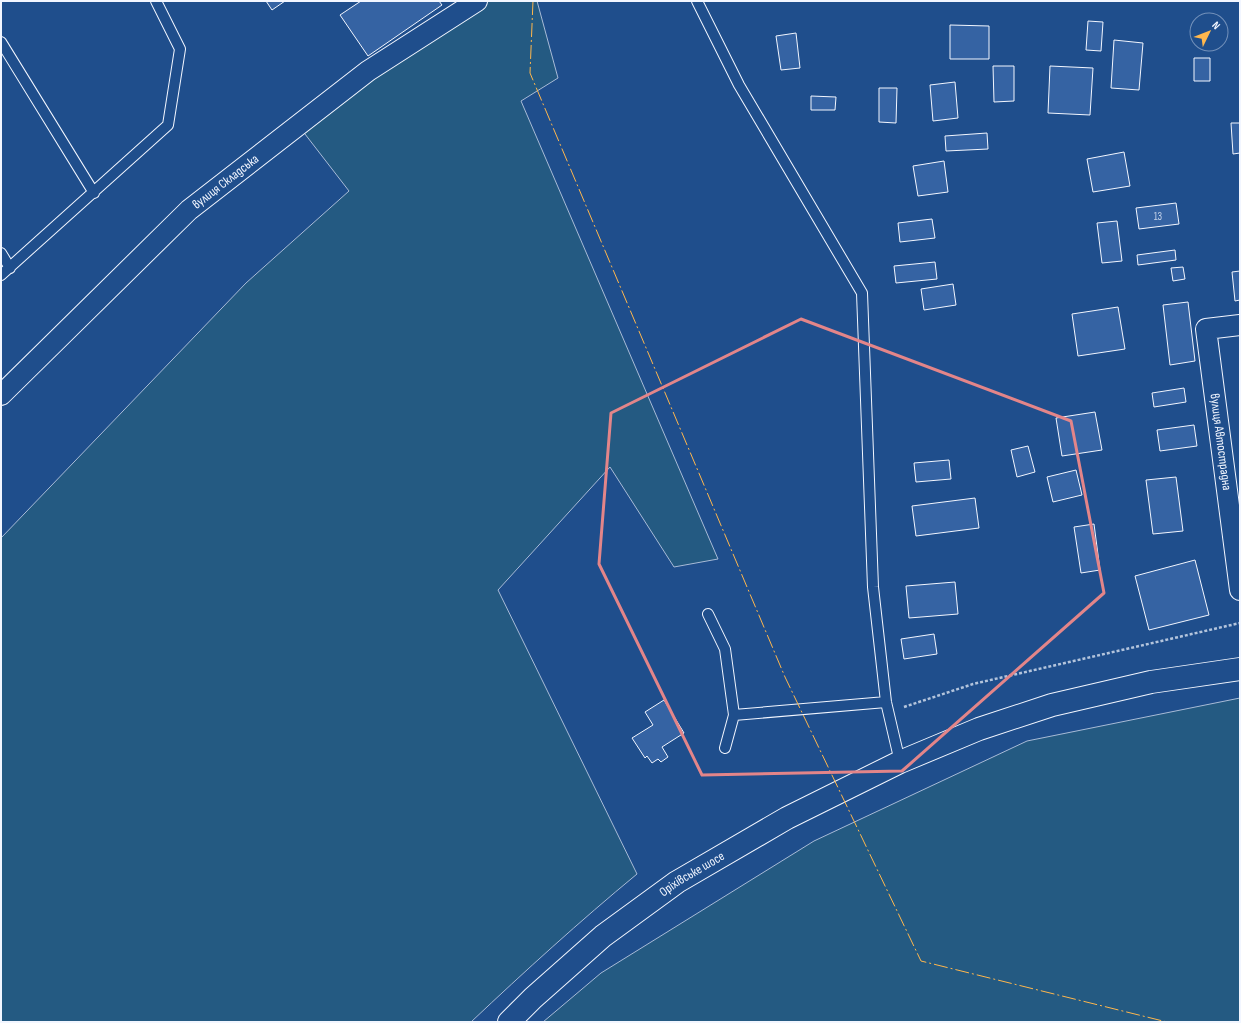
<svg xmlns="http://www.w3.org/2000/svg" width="1241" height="1023" font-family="'Sofia Sans Condensed',sans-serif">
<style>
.green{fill:#245a82;stroke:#a8bbd7}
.building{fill:#3563a3;stroke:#f2f6ff}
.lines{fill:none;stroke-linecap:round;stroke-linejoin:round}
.lane-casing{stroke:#f2f6ff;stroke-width:12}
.street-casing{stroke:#f2f6ff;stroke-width:22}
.highway-casing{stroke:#f2f6ff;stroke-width:24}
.path{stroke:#b3c4dc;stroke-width:2.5;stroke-dasharray:3 2;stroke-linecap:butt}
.lane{stroke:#1f4e8c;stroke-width:10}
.street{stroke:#1f4e8c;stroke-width:20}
.highway{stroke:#1f4e8c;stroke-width:22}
.power{stroke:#ffb74d;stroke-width:1;stroke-dasharray:14 3 2 3;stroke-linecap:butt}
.marked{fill:none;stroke:#e38589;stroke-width:3;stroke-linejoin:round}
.labels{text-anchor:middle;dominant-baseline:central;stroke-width:3;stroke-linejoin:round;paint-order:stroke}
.number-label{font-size:11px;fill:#c3d1e8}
.street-label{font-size:13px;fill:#f2f6ff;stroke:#1f4e8c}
</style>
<rect width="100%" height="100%" fill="#1f4e8c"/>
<!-- green -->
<path class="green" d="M477,1H537L558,78L521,101L718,559L674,567L610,467L498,590L637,874C580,921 525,971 471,1022H1V538L246,283L349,191L298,125Z
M1240,698V1022H543L601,973L814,841L1027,741Z"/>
<!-- building -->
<path class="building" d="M266,1H285L272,10Z
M361,1H439L442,5L368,56L340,15Z
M1088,21L1103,22L1101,51L1086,50Z
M950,25L989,26V59H950Z
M796,33L800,68L781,70L776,36Z
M1114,40L1143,43L1139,90L1111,88Z
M1194,58H1210V81H1194Z
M993,66H1014V101L994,102Z
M1050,66L1093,68L1090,115L1048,113Z
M955,82L958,118L933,121L930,85Z
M879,88H897L896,123L879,122Z
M811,96L836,97L835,110H811Z
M1231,123H1240V153L1233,154Z
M987,133L988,149L946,151L945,136Z
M1124,152L1130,186L1093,192L1087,159Z
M944,161L948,192L918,196L913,166Z
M1176,203L1179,224L1139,229L1136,208Z
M932,219L935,238L900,242L898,223Z
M1117,221L1122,261L1102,263L1097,223Z
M1175,250L1176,260L1138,265L1137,255Z
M935,262L937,279L896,283L894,266Z
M1183,267L1185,279L1173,281L1171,268Z
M1240,271V300L1235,301L1232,272Z
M953,284L956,305L924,310L921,289Z
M1188,302L1195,361L1170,365L1163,305Z
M1118,307L1125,349L1078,356L1072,314Z
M1184,388L1186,402L1154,407L1152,393Z
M1095,412L1102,450L1062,456L1056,418Z
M1194,425L1197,446L1160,451L1157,430Z
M1028,446L1035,472L1017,477L1011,450Z
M949,460L951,479L916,482L914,463Z
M1076,470L1082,495L1053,502L1047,477Z
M1176,477L1183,531L1153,534L1146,480Z
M975,498L979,528L916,536L912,506Z
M1094,524L1100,570L1081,573L1074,527Z
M1195,560L1209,615L1149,630L1135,576Z
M955,582L958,614L909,618L906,586Z
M934,634L937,654L904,659L901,639Z
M664,700L684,733L662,747L668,757L661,762L658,759L652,763L647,756L645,758L632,738L653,725L645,712Z"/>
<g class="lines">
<defs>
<path id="lane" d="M697,1L739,85L862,293L873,587L886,702L900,762
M1,42L94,193
M1,253L10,268
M1,275L168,125L180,49L156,1
M708,614L725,649L734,715L725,748
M734,715L886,702"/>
<g id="street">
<path id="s1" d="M1240,325L1206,329L1240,590"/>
<path id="s2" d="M1,395L189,210L368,71L477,1"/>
</g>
<g id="highway">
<path id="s3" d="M509,1022L533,998L603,936L677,882L787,818L900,762L979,729L1052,705L1151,682L1240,669"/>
</g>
</defs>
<!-- lane casing -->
<use href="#lane" class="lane-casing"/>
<!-- street casing -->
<use href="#street" class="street-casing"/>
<!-- highway casing -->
<use href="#highway" class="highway-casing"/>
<!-- path -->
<path class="path" d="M904,707L973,684L1240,623"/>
<!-- lane -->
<use href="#lane" class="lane"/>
<!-- street -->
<use href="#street" class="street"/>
<!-- highway -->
<use href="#highway" class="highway"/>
<!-- power -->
<path class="power" d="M533,1L530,73L785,677L921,961L1167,1022"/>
</g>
<!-- marked area -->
<path class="marked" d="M801,319L1071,421L1104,593L902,771L702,775L599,564L611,413Z"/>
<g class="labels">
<!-- number labels -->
<g class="number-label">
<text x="1158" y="216">13</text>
</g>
<!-- street labels -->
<g class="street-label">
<text stroke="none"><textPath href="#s2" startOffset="310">вулиця Складська</textPath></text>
<text stroke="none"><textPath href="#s1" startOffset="148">вулиця Автострадна</textPath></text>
<text stroke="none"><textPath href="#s3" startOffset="236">Оріхівське шосе</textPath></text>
</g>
</g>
<!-- border -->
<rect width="1241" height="1023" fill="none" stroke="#f2f6ff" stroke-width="4"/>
<!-- north arrow -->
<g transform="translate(1209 32) rotate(47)"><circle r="19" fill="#1f4e8c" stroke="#7391ba"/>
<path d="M0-3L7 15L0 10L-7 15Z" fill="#ffb74d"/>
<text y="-6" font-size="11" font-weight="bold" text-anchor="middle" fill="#f2f6ff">N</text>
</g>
</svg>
